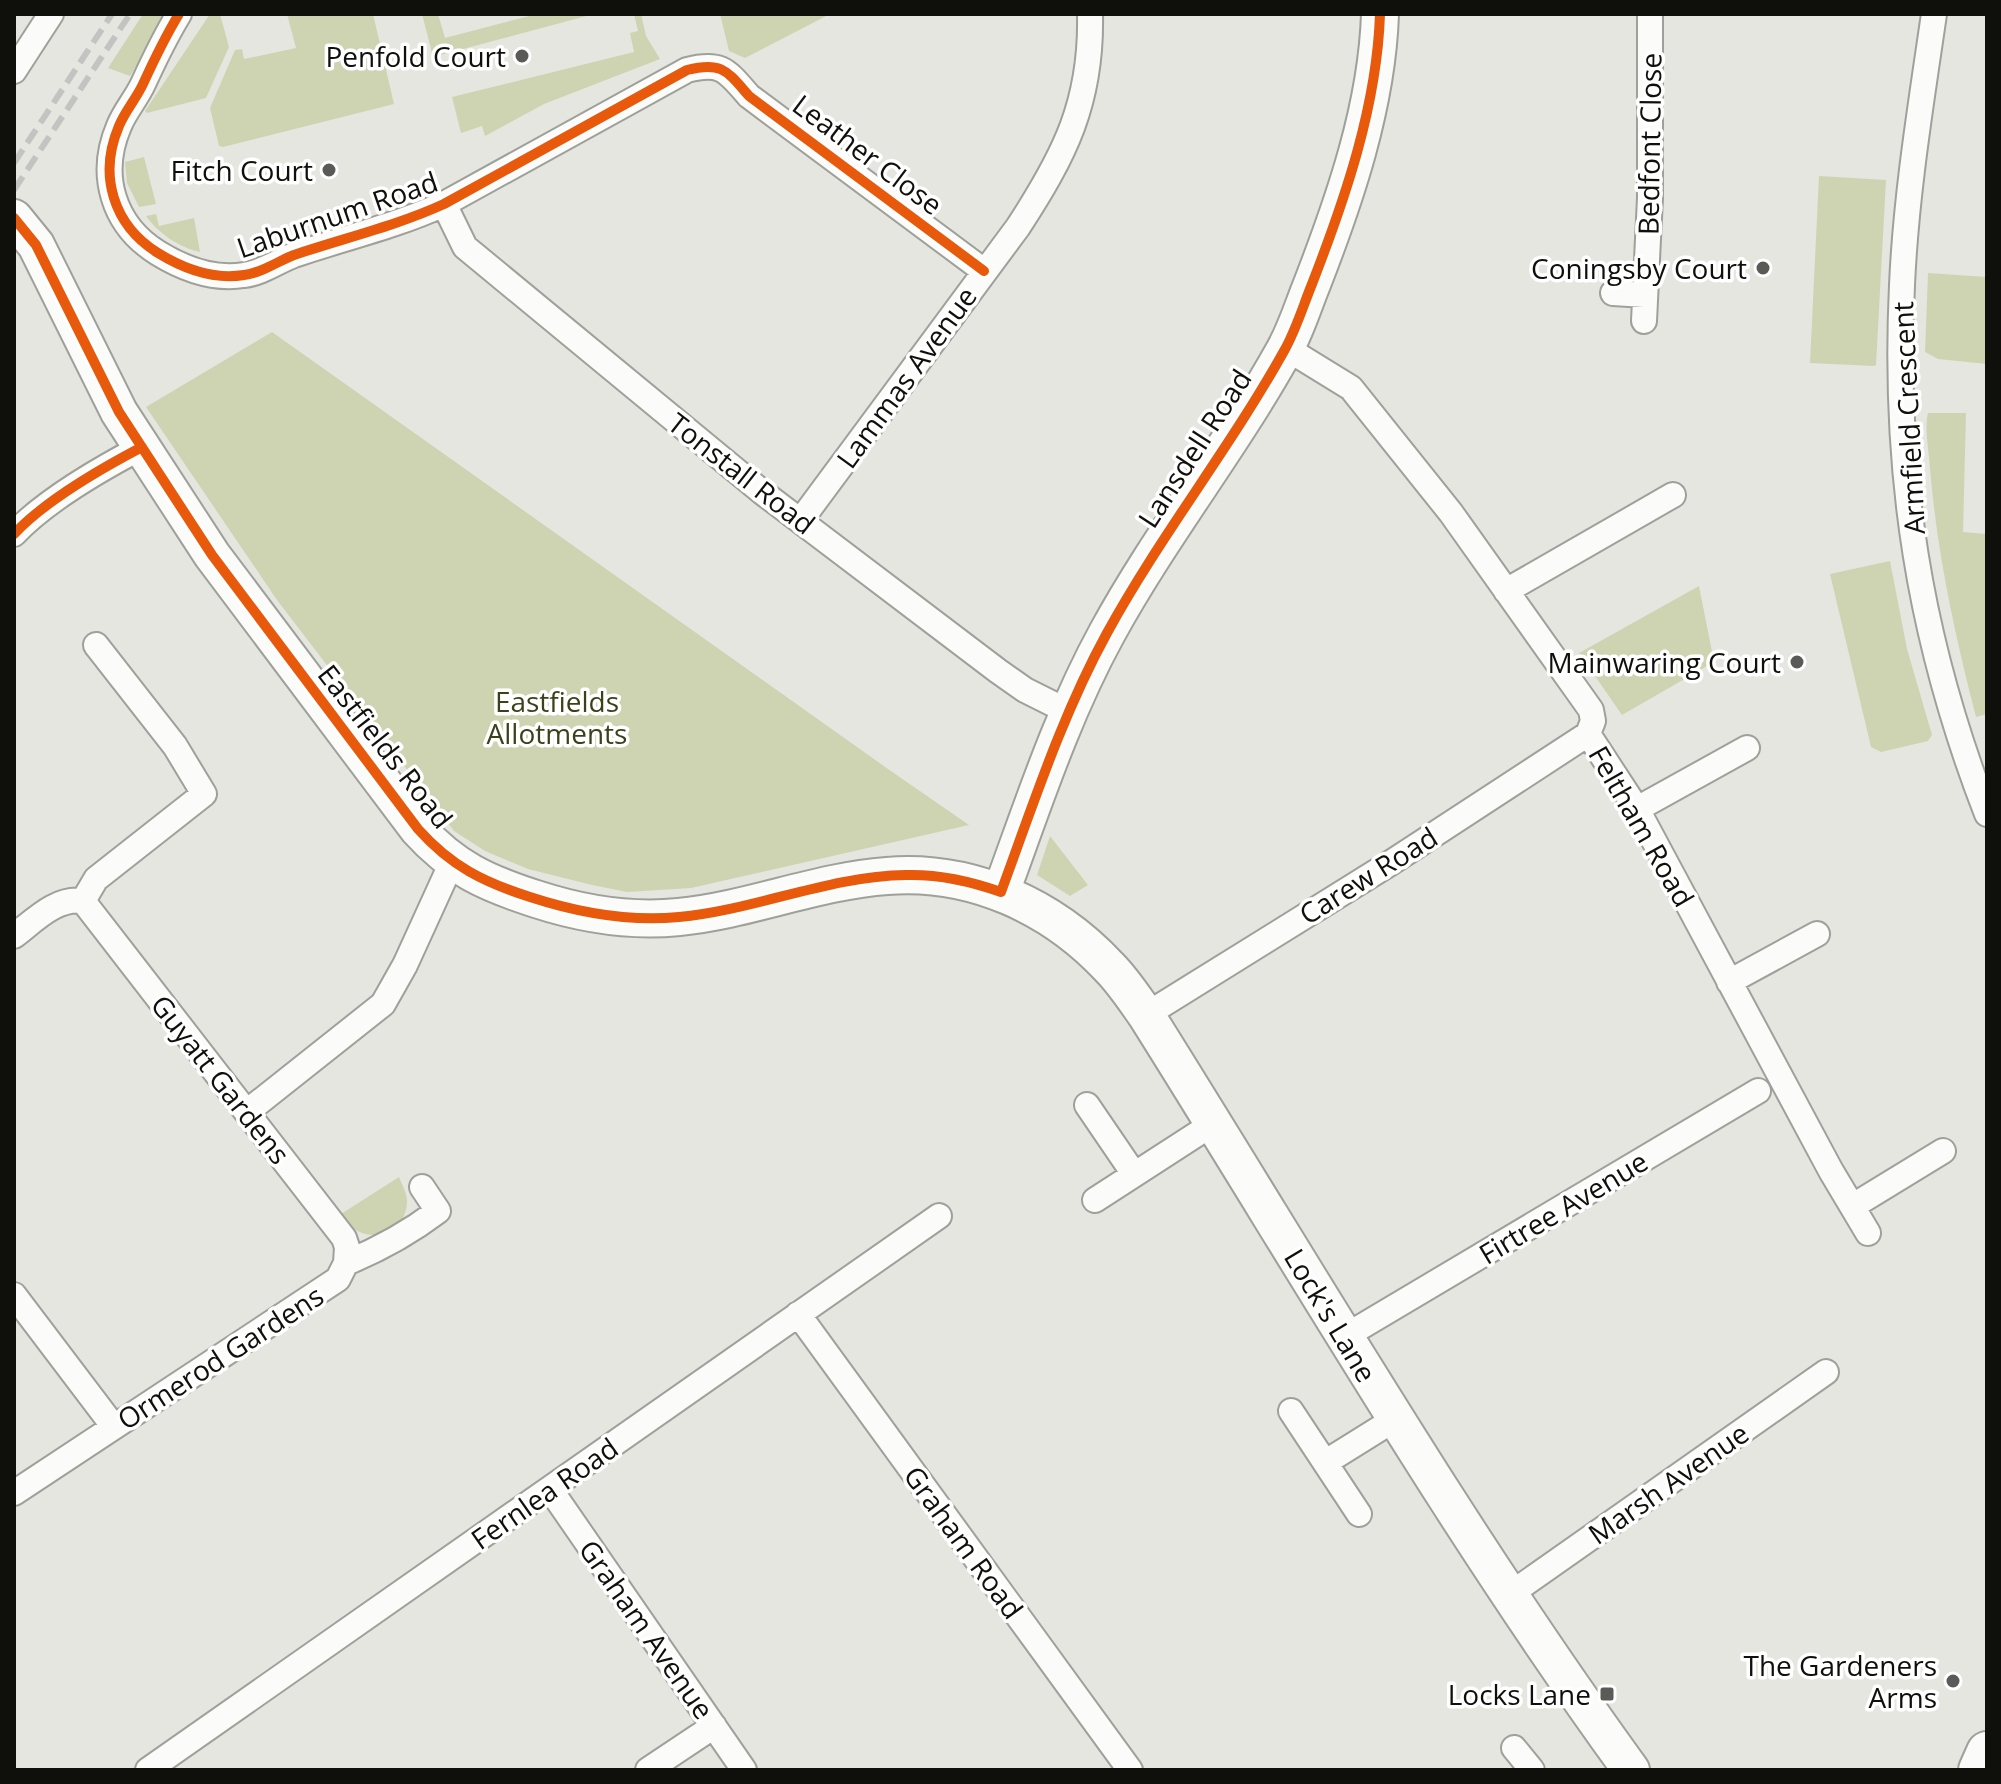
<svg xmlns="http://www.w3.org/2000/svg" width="2001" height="1784" font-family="'Open Sans',sans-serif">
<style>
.green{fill:#ced4b1}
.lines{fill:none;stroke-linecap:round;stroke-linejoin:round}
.street-casing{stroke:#9fa09a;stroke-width:28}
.secondary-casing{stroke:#9fa09a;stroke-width:40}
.primary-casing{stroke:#9fa09a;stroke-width:44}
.street{stroke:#fbfbfa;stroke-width:24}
.secondary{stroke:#fbfbfa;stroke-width:36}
.primary{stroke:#fbfbfa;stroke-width:40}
.rail{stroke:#c3c3c1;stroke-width:6;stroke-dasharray:16 8;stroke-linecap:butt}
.cycleway-casing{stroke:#fff;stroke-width:15}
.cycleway{stroke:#e8590c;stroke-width:10}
.poi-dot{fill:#5a5b56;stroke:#fff;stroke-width:3}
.labels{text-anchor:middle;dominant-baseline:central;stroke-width:7;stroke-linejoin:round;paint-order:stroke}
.poi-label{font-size:28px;fill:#0f100b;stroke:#fff;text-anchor:end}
.street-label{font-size:28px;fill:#0f100b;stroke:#fff}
.park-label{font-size:28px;fill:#3c411a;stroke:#fff}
</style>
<rect width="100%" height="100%" fill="#e5e6e0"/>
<!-- green -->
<path class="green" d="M143,14H168L130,76L108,68Z
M210,14H220L229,47L206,98L147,113L145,111Z
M287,14H373L394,104L223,147L219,146L210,108L235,50L242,49L244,59L296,48Z
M422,14H438L445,38L537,14H594L433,57Z
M634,14H641L646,36L660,59L544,104L485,136L482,126L461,133L452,97L634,52L630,33L638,31Z
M720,14H830L745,58L729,51Z
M144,157L156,204L139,207L127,183L125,162Z
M1819,176L1886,180L1876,365L1874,366L1810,363Z
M156,214L159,226L194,218L200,252C180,248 158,233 146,216Z
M1928,273L1987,277V364L1938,359L1925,352Z
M272,332L888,769L969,825L691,888L627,892L592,885L528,869L485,851L454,831L277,600L146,407Z
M1928,413H1966L1963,532L1987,534V714L1976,717C1955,635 1937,554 1930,468C1929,451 1924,428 1928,413Z
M1890,561L1907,649L1932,735L1928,741L1881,752L1871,747L1830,574Z
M1699,586L1714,662L1622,715L1579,653Z
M1050,836L1088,885L1070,896L1037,875Z
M399,1177C402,1185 407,1193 407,1201C407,1236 361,1250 341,1214Z"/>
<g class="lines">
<defs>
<path id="street" d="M179,14C165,37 154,60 143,84C136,99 125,111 119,126C98,175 113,225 158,253C184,269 213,280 244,275C262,273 278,261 294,255C344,238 396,226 444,204L687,70C722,61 727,71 749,96L984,271
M1934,14C1921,104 1906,194 1902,285C1893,473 1919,639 1987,814
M14,71L51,14
M444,204L465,247L762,492L998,671L1025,690L1069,712
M1613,293L1645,295
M1644,321L1650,198V14
M1286,348L1351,388L1451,513L1591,710L1593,721L1588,734L1637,809L1831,1171L1868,1233
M801,520L1018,227C1065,155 1092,102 1090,14
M14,534C45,501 102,468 142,447
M1506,591L1673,495
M1637,809L1747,748
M83,901L344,1238L347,1247L346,1263
M14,936C34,921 56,897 83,901L96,879L204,794L175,746L96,645
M1729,982L1817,934
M1146,1015L1392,862L1588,734
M1087,1105L1134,1174
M248,1111L383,1004L405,965L452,862
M1095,1200L1214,1123
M1853,1206L1943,1151
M14,1295L114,1427
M798,1314L1130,1770
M1344,1337L1758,1091
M1291,1411L1359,1514
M1326,1462L1395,1419
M550,1489L744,1770
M14,1493L338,1279L346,1263C380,1249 409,1233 438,1211L422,1187
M1509,1595L1826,1372
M1514,1748L1532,1770
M148,1770L939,1216
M648,1770L714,1726"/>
<path id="secondary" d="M14,218L36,245L119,412L212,555L418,829C453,868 486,883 536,899C582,914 630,922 679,917C749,910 817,881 887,876C971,869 1052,906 1109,967C1123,981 1134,998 1146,1015C1305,1268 1455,1528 1631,1770
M1001,892C1033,805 1062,715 1107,633C1160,536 1230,448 1284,351C1296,330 1303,306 1312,284C1345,199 1377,106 1380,14"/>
<path id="primary" d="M1979,1770L1987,1752"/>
</defs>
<!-- street casing -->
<use href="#street" class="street-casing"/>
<!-- secondary casing -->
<use href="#secondary" class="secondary-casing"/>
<!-- primary casing -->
<use href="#primary" class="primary-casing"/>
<!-- street -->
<use href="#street" class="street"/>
<!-- secondary -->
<use href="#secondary" class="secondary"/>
<!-- primary -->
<use href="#primary" class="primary"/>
<!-- rail -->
<path class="rail" d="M14,163L112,14
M14,190L130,14"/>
<defs>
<path id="cycleway" d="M179,14C165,37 154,60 143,84C136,99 125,111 119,126C98,175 113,225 158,253C184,269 213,280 244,275C262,273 278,261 294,255C344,238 396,226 444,204L687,70C722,61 727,71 749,96L984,271
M14,218L36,245L119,412L212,555L418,829C451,866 483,882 530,897C579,913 628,922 679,917C755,910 829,876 906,875C939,874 970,881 1001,892C1033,805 1062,715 1107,633C1160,536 1230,448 1284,351C1296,330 1303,306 1312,284C1345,199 1377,106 1380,14
M14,534C45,501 102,468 142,447"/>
</defs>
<!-- cycleway casing -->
<use href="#cycleway" class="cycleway-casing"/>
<!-- cycleway -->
<use href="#cycleway" class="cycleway"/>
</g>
<!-- markers -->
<g class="poi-dot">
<circle cx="522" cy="56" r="8"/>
<circle cx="329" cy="170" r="8"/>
<circle cx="1763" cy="268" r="8"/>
<circle cx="1797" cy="662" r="8"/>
<circle cx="1953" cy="1681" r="8"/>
<rect x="1599" y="1686" width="16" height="16" rx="4"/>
</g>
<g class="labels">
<!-- poi labels -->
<g class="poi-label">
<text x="506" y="56">Penfold Court</text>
<text x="313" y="170">Fitch Court</text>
<text x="1747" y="268">Coningsby Court</text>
<text x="1781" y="662">Mainwaring Court</text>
<text x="1937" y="1665">The Gardeners<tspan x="1937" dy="32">Arms</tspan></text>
<text x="1591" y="1694">Locks Lane</text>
</g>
<!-- street labels -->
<g class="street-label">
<text transform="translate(1649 144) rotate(-89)">Bedfont Close</text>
<text transform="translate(868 154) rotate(37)">Leather Close</text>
<text transform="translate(337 214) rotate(-19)">Laburnum Road</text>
<text transform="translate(906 377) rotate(-54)">Lammas Avenue</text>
<text transform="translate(1908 418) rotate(-93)">Armfield Crescent</text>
<text transform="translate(1194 448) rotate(-57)">Lansdell Road</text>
<text transform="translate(742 473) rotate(38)">Tonstall Road</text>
<text transform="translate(386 746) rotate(52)">Eastfields Road</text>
<text transform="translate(1642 826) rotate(60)">Feltham Road</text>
<text transform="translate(1368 875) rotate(-32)">Carew Road</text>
<text transform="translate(221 1079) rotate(52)">Guyatt Gardens</text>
<text transform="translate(1563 1207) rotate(-31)">Firtree Avenue</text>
<text transform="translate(1331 1315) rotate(59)">Lock's Lane</text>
<text transform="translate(220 1357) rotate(-33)">Ormerod Gardens</text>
<text transform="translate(1668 1483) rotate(-35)">Marsh Avenue</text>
<text transform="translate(544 1493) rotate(-35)">Fernlea Road</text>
<text transform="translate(964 1542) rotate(54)">Graham Road</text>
<text transform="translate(647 1629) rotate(55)">Graham Avenue</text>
</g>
<!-- park labels -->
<g class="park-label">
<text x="557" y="701">Eastfields<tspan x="557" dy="32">Allotments</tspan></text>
</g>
</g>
<!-- border -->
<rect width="2001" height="1784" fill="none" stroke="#0f100b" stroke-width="32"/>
</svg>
